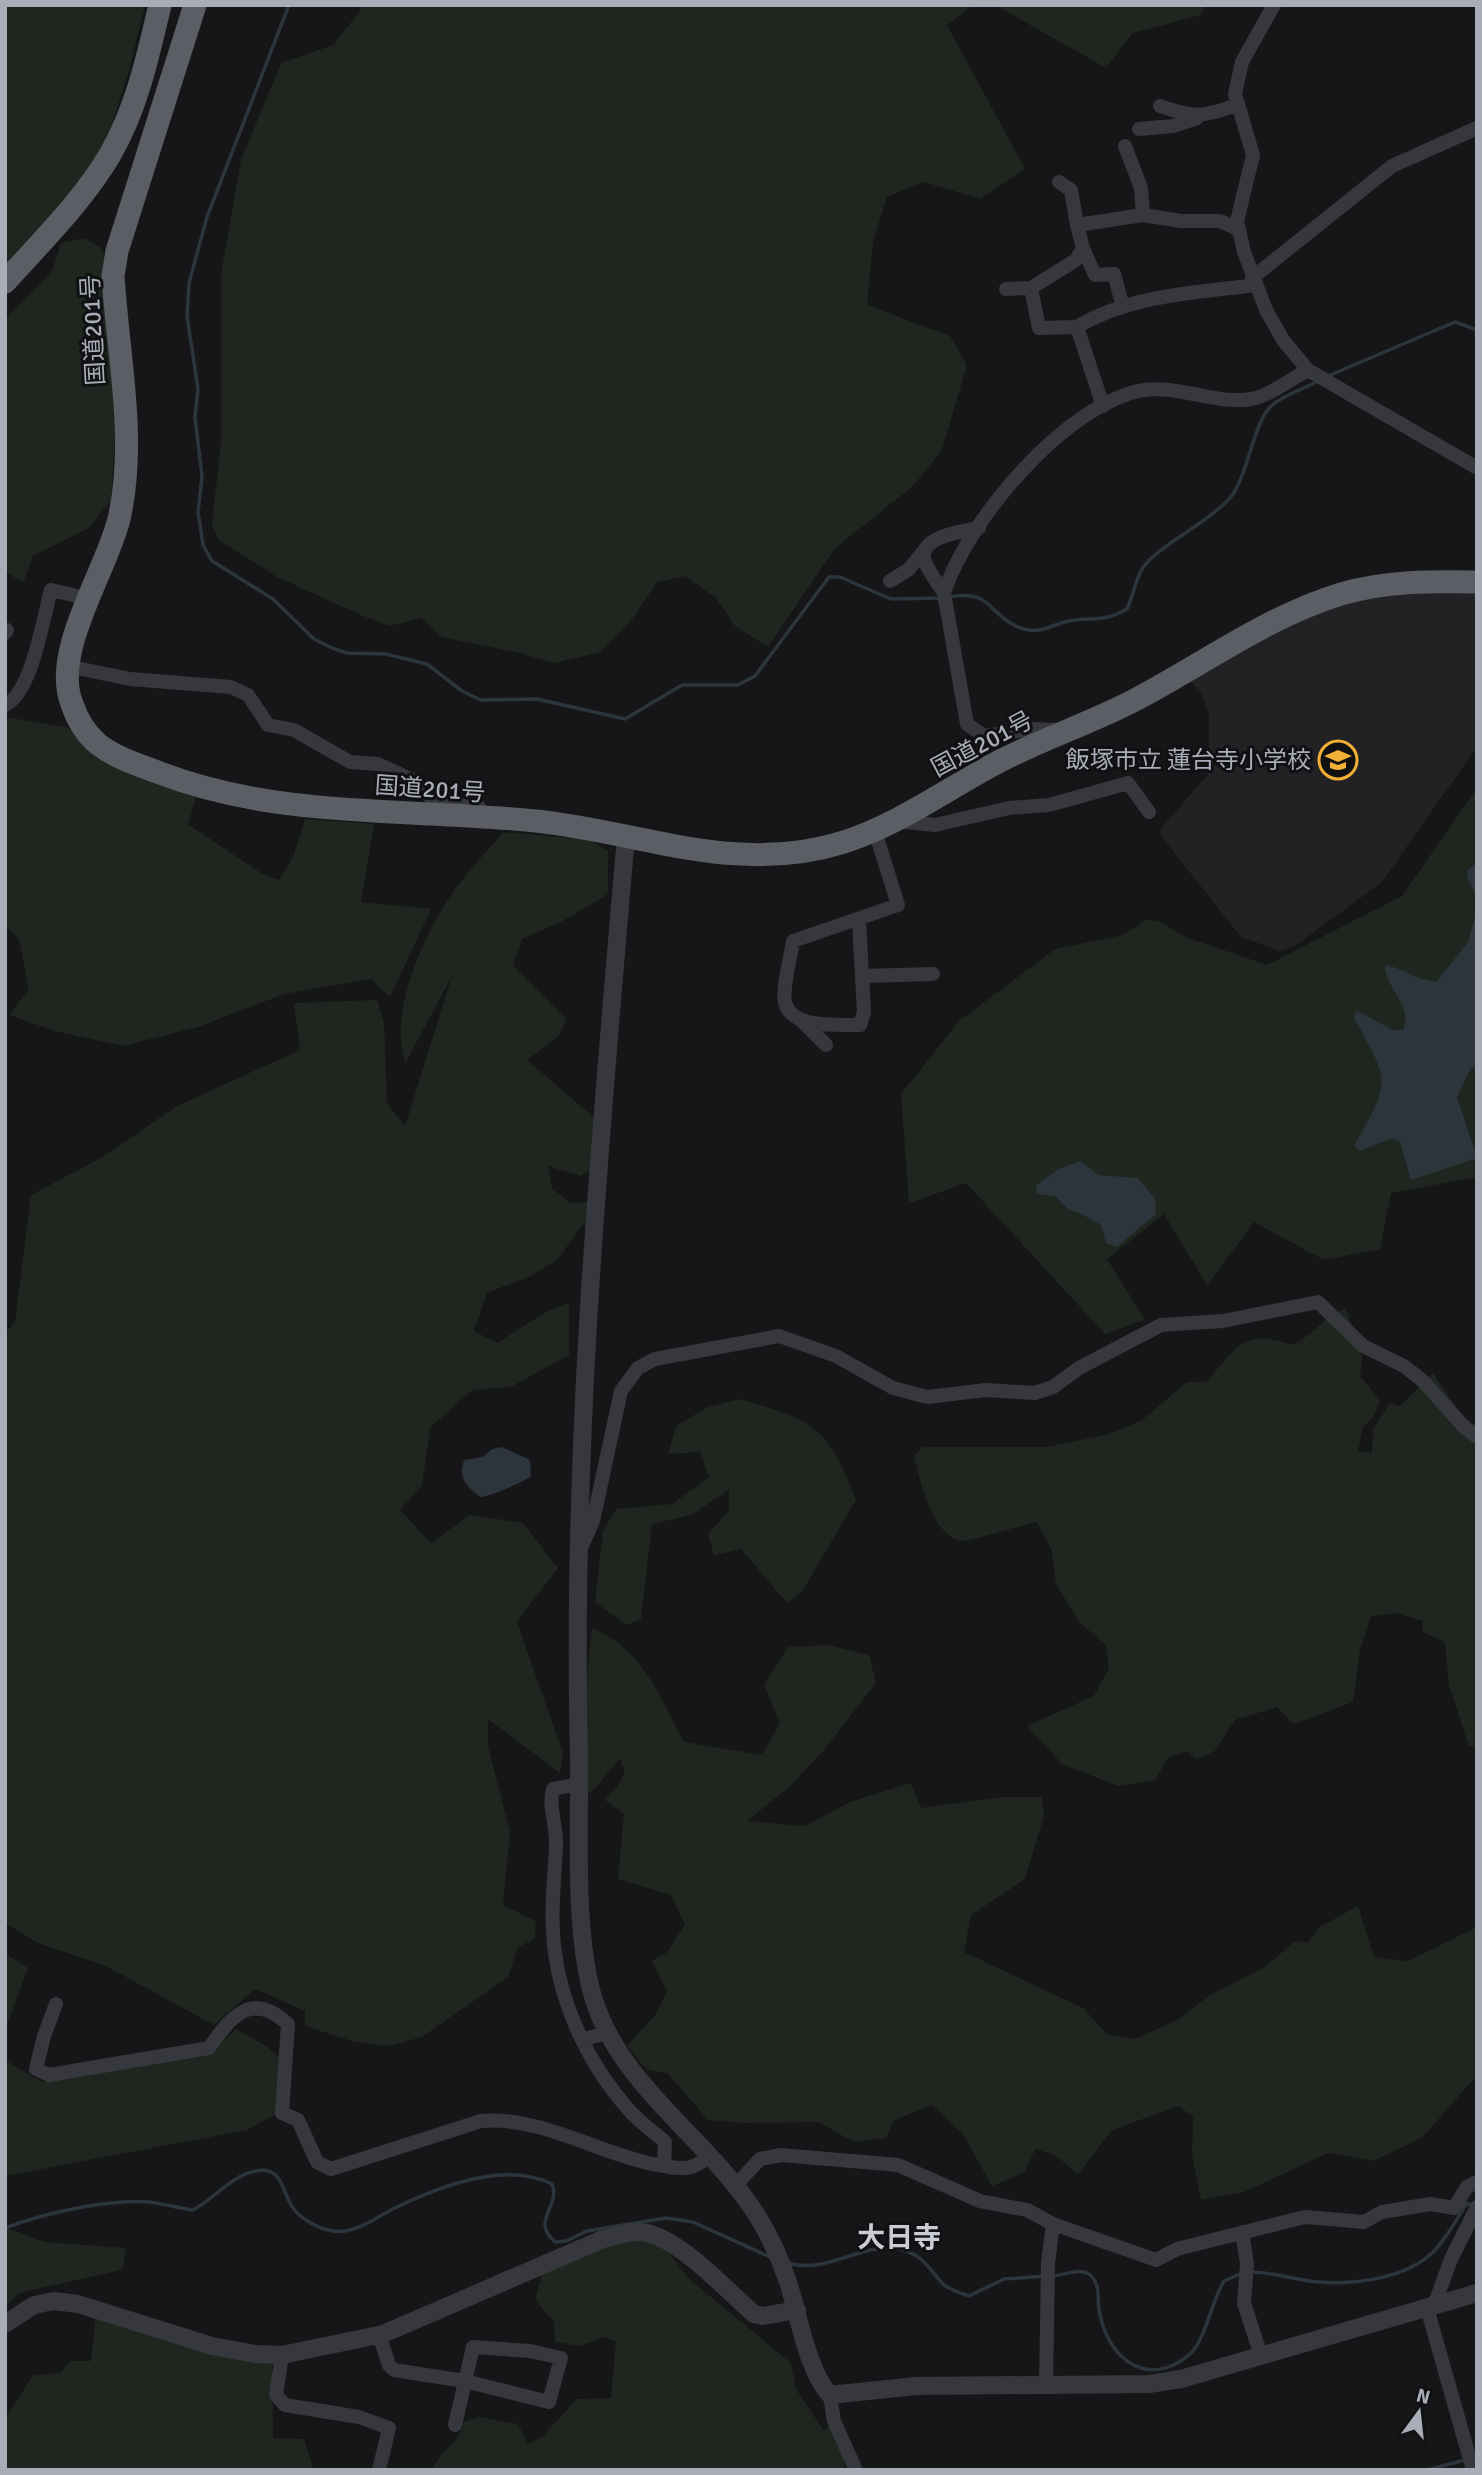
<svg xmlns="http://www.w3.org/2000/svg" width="1482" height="2475" font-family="Signika,'Noto Sans JP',sans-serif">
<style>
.built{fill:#222225}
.green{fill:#1e261f}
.water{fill:#2c353c}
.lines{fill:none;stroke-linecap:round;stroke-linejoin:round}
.stream{stroke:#2c353c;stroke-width:3.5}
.minor{stroke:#37383d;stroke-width:14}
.tertiary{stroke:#37383d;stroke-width:18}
.trunk{stroke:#5b5e65;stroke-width:23}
.labels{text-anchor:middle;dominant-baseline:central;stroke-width:6;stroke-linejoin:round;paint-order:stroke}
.street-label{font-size:24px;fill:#a8adb8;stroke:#111113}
.poi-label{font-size:24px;fill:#a8adb8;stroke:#111113;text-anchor:end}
.quarter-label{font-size:28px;font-weight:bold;fill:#c9ccd4;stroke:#111113}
</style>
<rect width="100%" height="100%" fill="#161618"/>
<!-- built -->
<path class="built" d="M1477,590V747L1382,882L1298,944L1280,951L1241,937L1158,832L1209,773V716L1202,693L1190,681L1294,622L1349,601L1394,593Z"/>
<!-- green -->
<path class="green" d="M5,5H145L128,74L107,140L55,216L5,272Z
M361,5H973L947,25L1025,169L980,199L924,182L887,197L873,241L867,305L950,336L967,365L942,450L913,486L835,548L768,647L735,626L716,598L685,576L657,582L633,618L601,652L554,663L520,653L441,637L421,618L389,626L361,615L277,577L219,540L212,525L221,441V274L241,160L281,63L333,45L360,11Z
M995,5H1205L1201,15L1133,33L1106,68Z
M84,238L101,248L128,311L117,408L111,500L89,528L33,556L23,583L5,571V319L52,271L61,243Z
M5,717L66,727L106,752L196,797L188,824L261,873L279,880L293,857L305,819L374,824L361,902L431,909L390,997L371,979L284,994L198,1027L123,1046L55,1031L9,1015L29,989L19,940L5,925Z
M1477,788V1177L1391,1193L1380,1249L1324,1260L1254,1222L1207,1285L1164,1214L1107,1259L1145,1320L1105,1334L966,1183L909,1203L901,1094L959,1021L1055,949L1123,935L1145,920L1159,921L1185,937L1267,965L1402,896Z
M503,832L589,840L608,851V894L561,922L522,939L513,966L566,1019L560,1035L527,1060L596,1119L601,1164L580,1176L548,1166L552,1189L571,1203L594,1202L593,1216L581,1227L558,1259L531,1276L487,1293L474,1331L497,1343L544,1313L569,1303V1355L511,1387L472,1390L430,1428L422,1486L400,1510L431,1543L470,1515L523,1523L558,1568L517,1622L563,1753L560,1773L488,1719V1746L510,1832L503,1905L536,1921L535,1939L518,1947L508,1977L422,2037L390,2046L355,2042L305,2026V2011L255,1989L214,2025L106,1966L38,1943L5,1923V1334L15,1321L31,1195L101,1158L177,1106L300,1050L294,1003L377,1000L384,1023L387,1103L405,1126L452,976L406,1062C387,1020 421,942 445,904C461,878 484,855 503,832Z
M1346,1308C1353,1337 1367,1346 1360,1376L1380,1400L1374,1416L1363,1427L1358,1451L1372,1453L1373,1429L1390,1403L1400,1406L1433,1373L1462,1416L1477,1426V1748L1469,1746L1449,1685L1445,1642L1422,1632L1423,1621L1396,1613L1371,1616L1360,1650L1353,1702L1294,1724L1277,1707L1235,1720L1215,1751L1196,1759L1188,1751L1168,1758L1155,1780L1118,1786L1062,1764L1027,1726L1094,1696L1109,1668L1106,1645L1080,1623L1056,1584L1052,1551L1037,1522C1025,1524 969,1542 963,1541C933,1539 920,1481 914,1456L923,1447H1048L1109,1434L1142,1420L1187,1382H1206C1239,1346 1241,1328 1293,1345C1314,1334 1324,1317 1346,1308Z
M740,1399C814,1421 828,1425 856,1500L801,1593L787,1603L741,1549L714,1555L708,1534L729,1511V1490L691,1515L652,1524L641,1619L626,1625L595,1602L603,1531L616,1509L672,1504L709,1477L700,1452L668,1454L676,1426L706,1408Z
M592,1628C641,1647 661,1698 684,1742L762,1755L780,1723L764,1685L788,1647L829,1645L869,1655L876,1683L823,1751L790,1786L747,1821L805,1826L850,1802L911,1783L921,1808L1002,1797H1042L1044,1816L1025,1879L971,1915L964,1952L1083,2008L1108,2035L1135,2039L1177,2020L1212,1994L1265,1967L1295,1941L1308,1943L1318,1928L1358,1906L1374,1957L1408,1961L1477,1927V2075L1422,2138L1373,2161L1328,2153L1244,2192L1201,2200L1192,2155L1193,2117L1179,2106L1112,2130L1078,2174L1055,2155L1035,2149L1025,2172L992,2186L963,2134L932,2105L893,2121L886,2138L854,2142L818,2122L746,2123L708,2120L668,2074L646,2069L627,2046L655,2015L667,1992L652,1961L666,1953L685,1925L671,1895L618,1879L624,1814L605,1800L617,1787L625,1772L620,1759L591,1793L576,1790Z
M5,1953L28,1968L5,2030Z
M236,2029L266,2046L289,2066L282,2111L247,2130L5,2176V2060L42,2082L84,2069L174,2061L212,2051Z
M5,2227L44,2242L126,2248L122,2270L19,2293L5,2307Z
M621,2235L658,2239L689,2279L791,2363L796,2389L824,2431L834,2421L836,2444L843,2450L845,2470H432C442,2446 455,2451 464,2422L479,2417L518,2424L528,2444L543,2436L577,2399L611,2398L616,2341L604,2337L580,2346L555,2342L554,2322L535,2300L542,2274Z
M96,2312L272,2361L273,2438L304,2439L314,2470H5V2419L33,2375L60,2373L71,2361H91Z"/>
<!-- water -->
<path class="water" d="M1477,862V896L1468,880L1467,871Z
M1477,910V1067L1471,1068L1457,1097L1477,1158L1411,1180L1400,1142L1392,1138L1360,1151L1354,1146C1391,1080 1390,1083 1354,1018L1356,1010L1393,1030H1403C1414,1006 1385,989 1385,965C1404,968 1418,982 1437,981L1468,942Z
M1081,1161L1098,1175L1138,1178L1155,1199L1156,1214L1117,1247L1106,1243L1101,1225L1078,1212L1069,1210L1055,1196L1037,1194L1036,1185L1059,1169Z
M502,1447L530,1460L531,1476C524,1482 489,1497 480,1497C466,1485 458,1479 464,1460L483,1457L492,1449Z"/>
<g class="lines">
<!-- stream -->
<path class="stream" d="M289,5L207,217L189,283L187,316L198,389L195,417L202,477L198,512L203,545L212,561L273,599L314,639L332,648L347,653L386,654L427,664L462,691L481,700L537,699L625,719L682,685H738L755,676L829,577H840L891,599L941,598
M1328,376L1455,322L1477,330
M948,597C993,589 987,614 1018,627C1037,635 1047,627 1065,622C1092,615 1098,625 1127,609C1133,596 1135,581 1142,569C1156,546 1213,521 1233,494C1249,470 1254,422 1271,406C1283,395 1304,389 1318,381
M5,2228C45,2213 107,2199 150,2202C164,2204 179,2208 193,2210C214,2199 232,2175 256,2171C283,2165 283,2195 293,2208C303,2222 328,2234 345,2231C365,2228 376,2217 393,2209C437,2187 504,2160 552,2184C561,2207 530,2220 555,2242L566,2241L587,2231L666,2218L693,2222L770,2257
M788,2263C826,2275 865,2241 899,2249C923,2254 929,2269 944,2285C950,2290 961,2293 969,2296L1004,2279L1046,2276
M1250,2272C1270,2272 1289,2278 1309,2281C1347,2286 1405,2280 1433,2252C1447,2238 1456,2220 1467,2203L1474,2206
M1053,2276C1065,2275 1080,2267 1090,2275C1102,2285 1096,2301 1100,2315C1110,2361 1149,2389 1190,2354C1205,2341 1212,2300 1224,2281L1242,2273
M1427,2470L1465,2460"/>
<!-- minor -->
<path class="minor" d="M1274,5L1242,62L1235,94L1253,155L1237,221L1244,252L1266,310L1283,340L1308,370L1477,468
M1160,106C1195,118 1203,117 1237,105
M1139,129L1173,126L1197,118
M1125,146L1141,188L1143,215
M1059,182L1071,190L1077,225
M1083,248L1095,275L1114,274L1123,307
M1252,278L1392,166L1477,128
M1031,288L1039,328L1077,327
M1006,289L1031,288L1076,260L1083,248L1077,225L1143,215L1181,221H1220L1238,229
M1103,406L1077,327C1130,295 1195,293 1255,285
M890,581L908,570L924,551
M944,593C938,583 926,569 924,558C920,536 965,531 979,528
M5,633L7,630
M67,666L130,679L231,687L248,695L268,725L294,730L350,762L378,764L419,783L430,797L479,807
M5,705C32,693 43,618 51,590L90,599
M1061,730L1032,729L984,736L967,724L944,593C967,521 1066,403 1144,390C1180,385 1216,405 1251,399C1269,396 1291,379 1308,370
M897,821L935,825L1009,808L1049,805L1128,783L1149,812
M859,921L864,1012L860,1025C840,1024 791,1030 785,1002C782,989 791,956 793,941L898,905L875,831
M862,976L933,974
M800,1019L826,1045
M580,1550L593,1521L621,1391L638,1368L655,1359L779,1336L836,1356L893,1388L927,1397L986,1390L1035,1393L1053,1387L1079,1368L1161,1325L1223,1321L1318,1302L1363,1346L1404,1366L1423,1381L1464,1427L1477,1437
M579,1784L553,1789C548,1807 557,1826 556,1846C555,1874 551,1903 553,1931C556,1996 586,2062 629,2110C639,2122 653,2131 665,2142L664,2166
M56,2004L44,2036L36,2069L49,2075L209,2048C231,2017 251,1990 288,2024L282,2113L298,2120L317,2162L331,2169L481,2121C541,2116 595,2152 653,2164C664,2166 680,2170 691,2167C697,2166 704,2160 710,2157
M582,2040L609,2032
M734,2187L760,2159L781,2155L898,2165L980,2201L1027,2210L1053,2224L1156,2260L1177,2249L1305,2217L1364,2222L1382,2212L1430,2204L1454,2208L1467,2187L1477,2182
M1242,2232L1247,2264L1244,2303L1261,2356
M1434,2306L1451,2259L1477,2207
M1427,2308L1473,2470
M379,2335L389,2365L394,2370L465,2381L549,2402L561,2358L530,2351L473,2347L455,2425
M282,2355L276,2395L285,2405L359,2417L389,2428L379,2470
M1046,2385L1048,2263L1053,2224
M830,2395L834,2421L856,2470"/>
<!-- tertiary -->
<path class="tertiary" d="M626,836C600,1141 571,1448 579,1755C580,1827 573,1932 594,2000C623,2091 714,2142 761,2222C772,2241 781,2261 788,2282C799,2316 807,2370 830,2395L916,2386L1149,2384L1181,2379L1477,2293
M5,2324L34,2305L54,2301L78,2304L212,2346L255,2354L282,2355L383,2334L603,2239C619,2235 636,2229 651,2234C686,2245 726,2290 754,2314L763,2316L797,2310"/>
<!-- trunk -->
<path class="trunk" d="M195,5L117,251L113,276C118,357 137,439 119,519C106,572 51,652 72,704C77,719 86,734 98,744C116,758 139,765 160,773C280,819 410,808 536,821C642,832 736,876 844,842C900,824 948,788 1000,761C1043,739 1090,723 1133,701C1202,665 1266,617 1341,594C1385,581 1431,581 1477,582
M5,282C42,241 83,201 111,153C137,107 148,56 160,5"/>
</g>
<!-- icons -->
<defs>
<symbol id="school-ring" viewBox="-11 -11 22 22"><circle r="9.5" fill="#111113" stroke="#f2b134" stroke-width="1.5"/><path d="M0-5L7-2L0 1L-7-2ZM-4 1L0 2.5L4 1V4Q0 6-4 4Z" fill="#f2b134"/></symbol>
</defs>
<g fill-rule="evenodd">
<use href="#school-ring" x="1316" y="738" width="44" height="44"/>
</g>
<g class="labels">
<!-- street labels -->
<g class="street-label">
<text transform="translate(93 330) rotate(-93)">国道201号</text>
<text transform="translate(982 744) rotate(-28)">国道201号</text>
<text transform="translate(430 789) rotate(4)">国道201号</text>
</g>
<!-- poi labels -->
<g class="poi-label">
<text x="1311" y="760">飯塚市立 蓮台寺小学校</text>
</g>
<!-- quarter labels -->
<g class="quarter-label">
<text x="899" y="2238">大日寺</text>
</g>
</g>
<!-- border -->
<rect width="1482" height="2475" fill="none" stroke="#a8adb8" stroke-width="14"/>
<!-- north arrow -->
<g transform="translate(1419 2412) rotate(15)" stroke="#111113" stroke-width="5" paint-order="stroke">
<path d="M0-5L12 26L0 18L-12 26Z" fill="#a8adb8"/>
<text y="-10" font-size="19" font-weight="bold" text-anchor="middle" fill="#a8adb8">N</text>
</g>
</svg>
